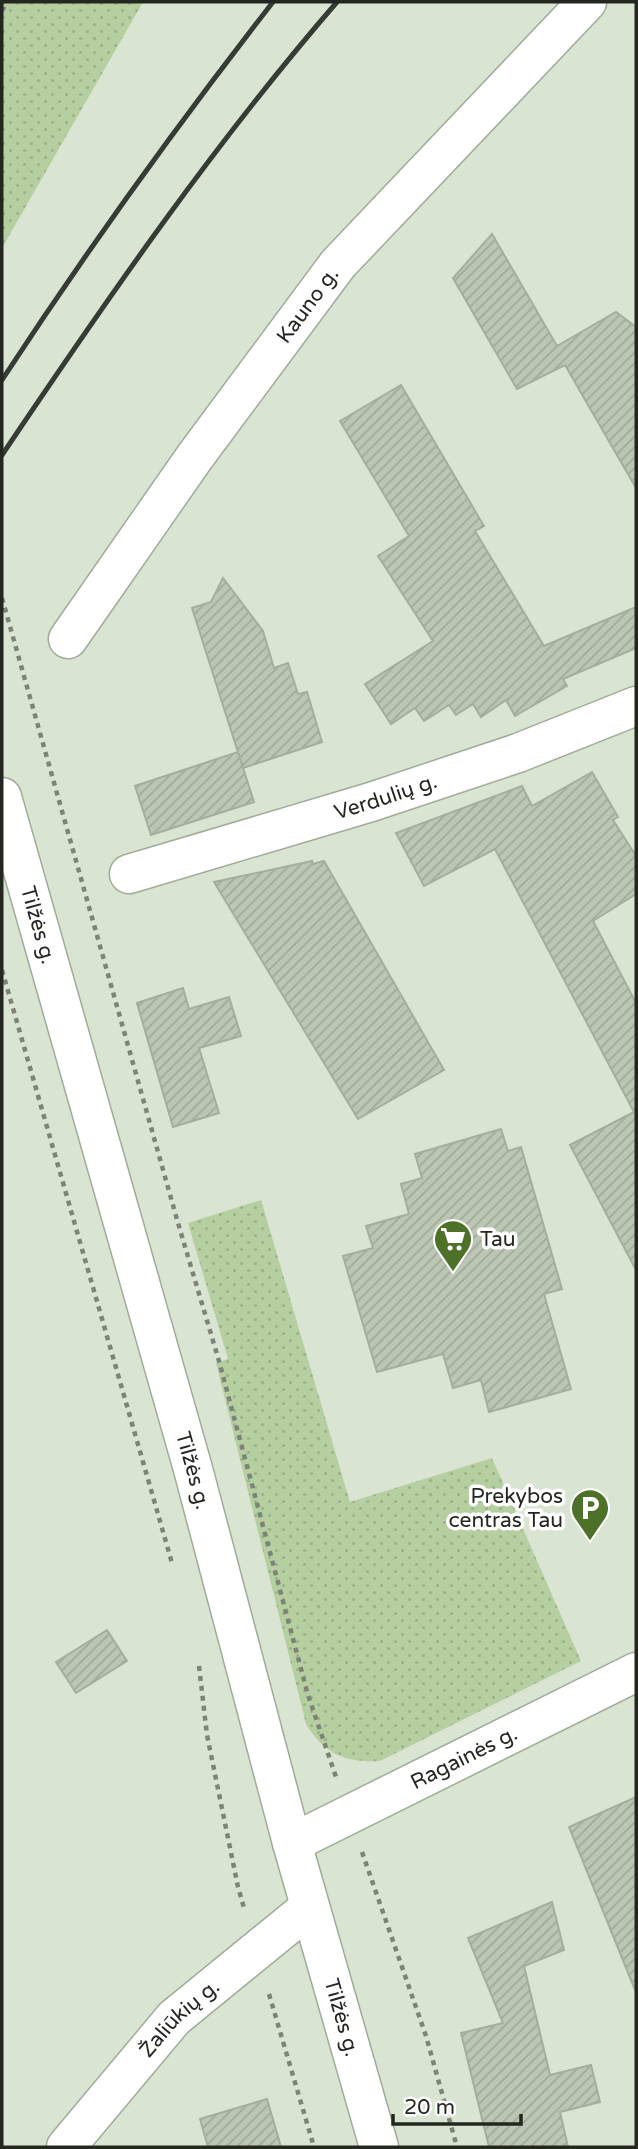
<svg xmlns="http://www.w3.org/2000/svg" width="638" height="2149" font-family="'Varela Round',sans-serif">
<style>
.grass{fill:url(#grass-dots)}
.building{fill:url(#building-hatch);stroke:#a4ae9d;stroke-width:2}
.lines{fill:none;stroke-linecap:round;stroke-linejoin:round}
.street-casing{stroke:#a1ab9a;stroke-width:41}
.highway-casing{stroke:#a1ab9a;stroke-width:41}
.path{stroke:#7d8477;stroke-width:4.5;stroke-dasharray:5 5;stroke-linecap:butt}
.street{stroke:#fff;stroke-width:38}
.highway{stroke:#fff;stroke-width:38}
.rail{stroke:#363b33;stroke-width:5}
.labels{text-anchor:middle;dominant-baseline:central;stroke-width:7;stroke-linejoin:round;paint-order:stroke}
.street-label{font-size:21px;fill:#232720;stroke:#fff}
.poi-label{font-size:21px;fill:#232720;stroke:#fff;text-anchor:start}
</style>
<defs>
<pattern id="grass-dots" width="8" height="8" patternUnits="userSpaceOnUse" patternTransform="scale(1.75)"><rect width="8" height="8" fill="#b6cfa1"/><path d="M2 2h.1M6 6h.1" fill="none" stroke="#9cb28a" stroke-width="1.8" stroke-linecap="round"/></pattern>
<pattern id="building-hatch" width="6" height="6" patternUnits="userSpaceOnUse" patternTransform="scale(1.75)"><rect width="6" height="6" fill="#bcc6b4"/><path d="M-1 1l2-2M0 6l6-6M5 7l2-2" fill="none" stroke="#a1aa9a"/></pattern>
</defs>
<rect width="100%" height="100%" fill="#dae4d2"/>
<!-- grass -->
<path class="grass" d="M2,2H143L2,248Z
M261,1200L350,1502L492,1458L581,1661L380,1761C346,1763 324,1754 306,1724L216,1363L228,1359L188,1223Z"/>
<!-- building -->
<path class="building" d="M492,234L557,346L616,312L636,327V488L565,365L517,389L453,278Z
M401,385L484,526L475,531L544,646L636,607V648L563,679L567,686L515,716L506,700L481,717L473,704L456,715L449,705L424,721L415,708L391,724L365,684L433,641L378,556L409,536L340,421Z
M223,578L263,631L274,668L288,663L298,694L307,692L322,742L243,768L192,608L211,602Z
M238,752L254,802L151,835L135,786Z
M592,772L618,817L613,820L636,856V894L593,921L636,1003V1270L570,1145L634,1112L495,849L424,886L396,833L522,786L532,806Z
M312,861L313,864L324,861L444,1070L358,1119L214,882Z
M183,988L189,1009L229,997L241,1036L199,1048L219,1113L173,1127L137,1003Z
M501,1129L508,1151L521,1147L562,1289L544,1294L571,1389L489,1412L481,1380L453,1388L443,1354L377,1372L343,1256L373,1248L366,1226L409,1214L401,1184L422,1178L415,1154Z
M107,1630L127,1661L76,1693L56,1662Z
M636,1797V1990H635L569,1827Z
M552,1902L564,1950L524,1966L550,2075L591,2065L600,2102L560,2112L568,2147H489L461,2033L503,2023L468,1938Z
M267,2099L281,2147H208L200,2119Z"/>
<g class="lines">
<defs>
<g id="street">
<path id="s1" d="M68,639L194,458L338,264L587,2"/>
<path id="s2" d="M129,874L371,802L518,753L636,706"/>
<path id="s3" d="M292,1843L636,1672"/>
<path id="s4" d="M66,2147L174,2018L310,1907"/>
</g>
<g id="highway">
<path id="s5" d="M2,797L193,1469L292,1843L379,2147"/>
</g>
</defs>
<!-- street casing -->
<use href="#street" class="street-casing"/>
<!-- highway casing -->
<use href="#highway" class="highway-casing"/>
<!-- path -->
<path class="path" d="M2,11L7,2
M2,598L178,1223L219,1361L308,1695L336,1777
M2,970L172,1563
M199,1666L207,1735L238,1887L244,1908
M362,1852L426,2036L457,2147
M269,1994L314,2147"/>
<!-- street -->
<use href="#street" class="street"/>
<!-- highway -->
<use href="#highway" class="highway"/>
<!-- rail -->
<path class="rail" d="M2,380C87,250 178,124 273,2
M2,455C107,299 214,144 337,2"/>
</g>
<!-- icons -->
<defs>
<symbol id="supermarket-pin" viewBox="-11 -11 22 30"><path d="M0 17L-7.5 6A9.5 9.5 0 1 1 7.5 6Z" fill="#4e7129" stroke="#fff"/><path d="M-6-5.5h2.5l.6 2H6L4.5 2H-2.5L-4.4-4H-6ZM-1.5 3.2a1.3 1.3 0 1 0 .1 0ZM3 3.2a1.3 1.3 0 1 0 .1 0Z" fill="#fff"/></symbol>
<symbol id="parking-pin" viewBox="-11 -11 22 30"><path d="M0 17L-7.5 6A9.5 9.5 0 1 1 7.5 6Z" fill="#4e7129" stroke="#fff"/><path d="M-3.5-5.5H1a3.5 3.5 0 0 1 0 7H-1V5.5H-3.5ZM-1-3.4V-.6H.8a1.4 1.4 0 0 0 0-2.8Z" fill="#fff"/></symbol>
</defs>
<g fill-rule="evenodd">
<use href="#supermarket-pin" x="431" y="1217" width="44" height="60"/>
<use href="#parking-pin" x="568" y="1486" width="44" height="60"/>
</g>
<g class="labels">
<!-- street labels -->
<g class="street-label">
<text stroke="none"><textPath href="#s1" startOffset="411">Kauno g.</textPath></text>
<text stroke="none"><textPath href="#s2" startOffset="268">Verdulių g.</textPath></text>
<text stroke="none"><textPath href="#s5" startOffset="133">Tilžės g.</textPath></text>
<text stroke="none"><textPath href="#s5" startOffset="700">Tilžės g.</textPath></text>
<text stroke="none"><textPath href="#s3" startOffset="192">Ragainės g.</textPath></text>
<text stroke="none"><textPath href="#s5" startOffset="1267">Tilžės g.</textPath></text>
<text stroke="none"><textPath href="#s4" startOffset="172">Žaliūkių g.</textPath></text>
</g>
<!-- poi labels -->
<g class="poi-label">
<text x="480" y="1239">Tau</text>
<text x="563" y="1496" text-anchor="end">Prekybos<tspan x="563" dy="24">centras Tau</tspan></text>
</g>
</g>
<!-- border -->
<rect width="638" height="2149" fill="none" stroke="#232720" stroke-width="7"/>
<!-- scale -->
<path d="M393 2114v10h128v-10" fill="none" stroke="#232720" stroke-width="3.5"/>
<text x="404" y="2114" font-size="21" fill="#232720" stroke="#ffffff" stroke-width="5" paint-order="stroke">20 m</text>
</svg>
